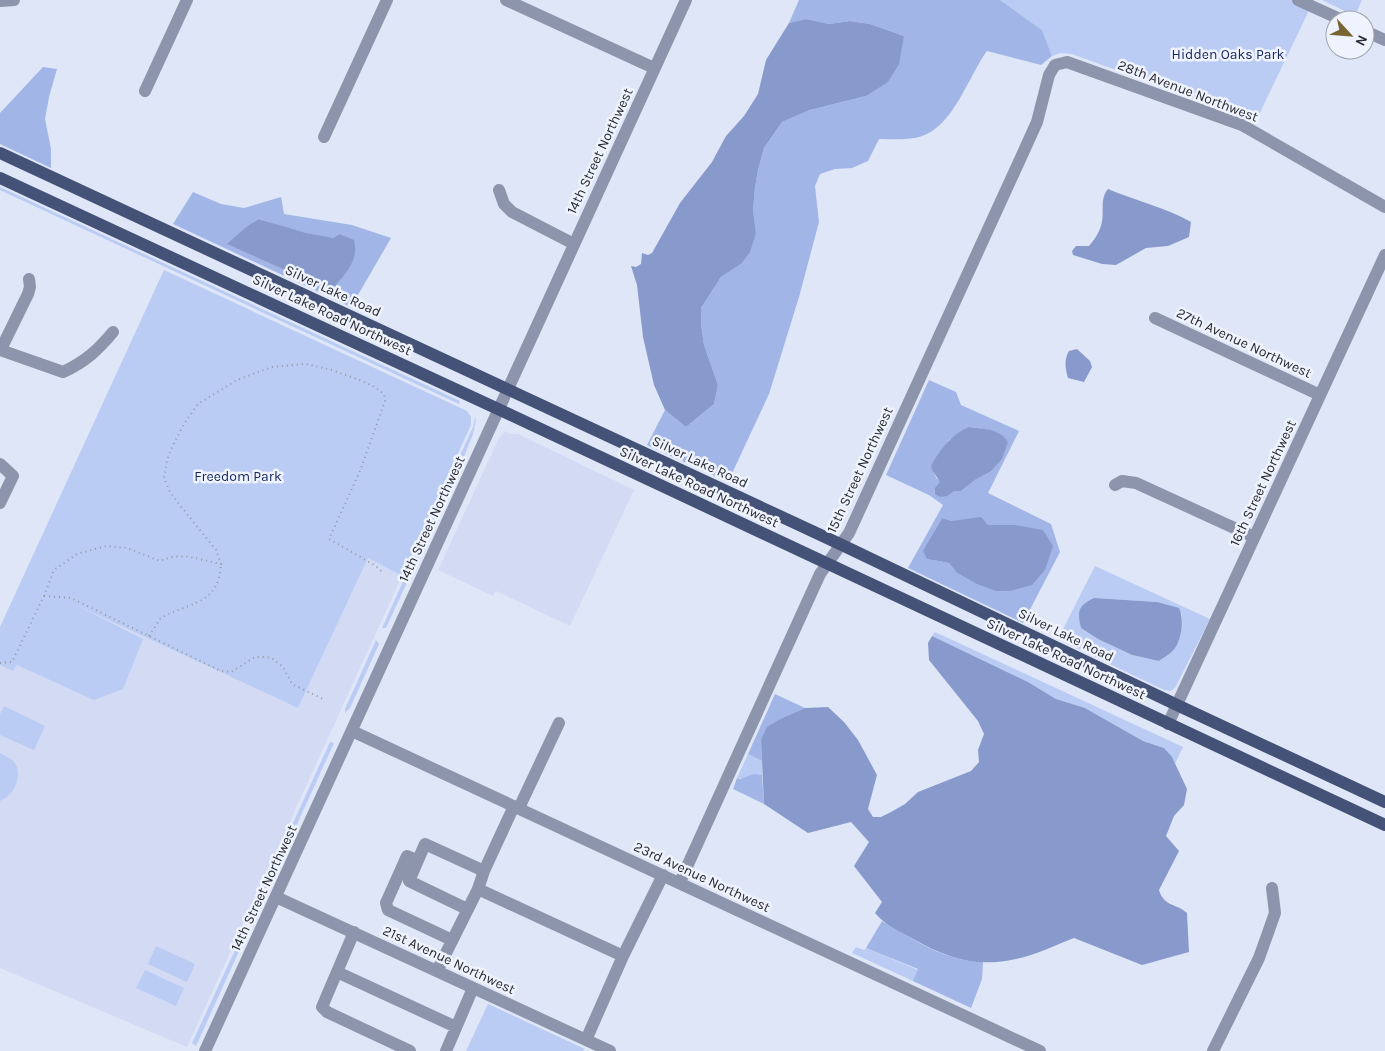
<svg xmlns="http://www.w3.org/2000/svg" width="1385" height="1051" font-family="Karla,sans-serif">
<style>
.built{fill:#d2dbf3}
.green{fill:#bacbf4;fill-rule:evenodd}
.forest{fill:#a1b5e7;fill-rule:evenodd}
.water{fill:#889acb}
.lines{fill:none;stroke-linecap:round;stroke-linejoin:round}
.path{stroke:#9398a5;stroke-width:2;stroke-dasharray:1 4;stroke-linecap:butt}
.minor{stroke:#8c95ab;stroke-width:12}
.major{stroke:#455277;stroke-width:12}
.labels{text-anchor:middle;dominant-baseline:central;stroke-width:5;stroke-linejoin:round;paint-order:stroke}
.park-label{font-size:14px;fill:#182862;stroke:#eff3fd}
.street-label{font-size:14px;fill:#292b32;stroke:#eff3fd}
</style>
<rect width="100%" height="100%" fill="#dfe6f7"/>
<!-- built -->
<path class="built" d="M505,431L509,434H518L634,490L570,626L496,591L493,596L438,570L499,438Z
M368,558L402,576L187,1047L0,968V665L13,671L43,605L55,601L64,600L72,603L298,708Z"/>
<!-- green -->
<path class="green" d="M1000,0H1314L1256,121L1072,54L1061,53L1052,56L1042,30Z
M1322,0H1362L1355,16Z
M0,187L460,401L459,404L0,190Z
M164,270L467,411L471,417V425L402,576L368,558L298,708L74,604L143,639L123,689L94,700L17,665L13,671L0,665V627Z
M475,418L476,420L473,434L458,472L386,628H382L473,427Z
M1095,566L1210,619L1175,688L1170,691L1164,690L1058,639ZM1094,598L1157,602L1182,614C1180,640 1179,644 1159,661L1132,655L1098,639L1081,628Z
M935,632L1183,747L1175,764L1164,748L1143,741L1085,708L1056,699L1028,682L932,636Z
M376,640L379,644L350,708L345,713V709Z
M4,706L45,726L34,750L0,735V714Z
M330,742L334,743L251,925L247,924Z
M0,753C4,756 11,758 14,762C24,774 14,796 0,801Z
M748,754L762,761V775C751,773 745,780 737,778Z
M156,946L195,964L187,982L148,964Z
M237,946L240,949L196,1046L192,1043Z
M856,947L864,950L866,948L918,970L913,981L852,953Z
M145,970L184,988L176,1006L136,988Z
M488,1004L585,1049L583,1051H466Z"/>
<!-- forest -->
<path class="forest" d="M799,0H1000L1042,30L1052,56L1041,65L987,51C967,78 952,133 914,138C903,140 891,139 879,139L868,161L852,168L835,169L820,174L815,186L819,222L799,297L769,394L728,482L647,445L665,410L686,427L714,404L718,385L704,345L701,324V308L721,277L741,264L756,233L753,210L755,188L758,170L764,148L782,122L810,110L866,96L904,36L870,24L850,21L829,24L806,19L789,23Z
M43,67L57,69L49,97L45,119L51,149V168L0,144V113Z
M193,192L221,204L244,208L281,197L284,214L352,225L391,238L351,307L173,224ZM260,219C284,227 309,236 335,238L339,234L330,291L228,244L247,226Z
M929,380L956,392L961,405L1019,431L988,493L1051,524L1060,552L1023,623L908,568L943,505L929,495L886,475ZM969,427C982,429 1000,429 1008,442L990,472L975,480L961,491H954L936,478L931,465L949,440ZM942,518L952,521L996,526L956,572L949,563L927,559L934,532Z
M775,694L805,708L782,718L761,740L762,761L748,754Z
M754,774L762,775L764,804L733,789L737,778L740,779Z
M882,921C915,940 943,961 983,962L982,979L971,1008L913,981L918,969L866,948Z"/>
<!-- water -->
<path class="water" d="M806,19L829,24L850,21L870,24L904,36L899,64L888,82L866,96L810,110L782,122L764,148L758,170L755,188L753,210L756,233L750,252L741,264L721,277L701,308V324L704,345L718,385L714,404L686,427L665,410L654,385L643,337L637,285L631,266L636,267L641,264L642,253L648,255L652,253L680,203L712,162L726,136L744,116L758,94L766,60L789,23Z
M1108,189C1136,201 1165,207 1191,222L1189,237L1168,246L1146,248L1116,265L1102,264L1073,255L1072,251L1076,246H1089C1095,239 1101,230 1102,221C1104,210 1100,198 1108,189Z
M259,219L306,233L334,238L339,234L354,240C360,261 343,276 331,291L227,244L247,226Z
M1077,349L1090,361L1092,367L1084,382L1068,378C1065,368 1064,359 1069,351Z
M969,427C982,429 1000,428 1008,442L1002,459L990,472L975,480L961,491H954L947,496L940,497L935,494V488L940,482L932,470L931,465C941,449 951,434 969,427Z
M981,517L988,525H1014L1043,530L1053,546L1045,570L1032,585L1010,591H996L977,584L956,572L949,563L927,559L923,551L942,518L952,521Z
M1094,598L1157,602L1179,608C1184,618 1182,638 1175,648C1172,653 1164,657 1159,661L1132,655L1098,639L1081,628C1077,611 1078,606 1094,598Z
M932,636L1028,682L1056,699L1085,708L1143,741L1164,748L1172,757L1187,789L1184,805L1174,816L1166,836L1179,851L1159,890C1164,907 1176,903 1187,913L1189,952L1142,965L1074,938C1055,945 1036,955 1016,959C976,968 947,958 913,939C899,931 885,925 875,913L882,902L854,866L869,842L851,822L808,833L764,804L761,740L767,727L782,718L805,708L828,707L844,722L858,740L877,775L868,809L873,817H881L891,812L905,804L918,792L971,771L979,762L978,750L984,734L978,721L929,660L928,643Z"/>
<g class="lines">
<!-- path -->
<path class="path" d="M44,596L71,598L221,671L231,672L255,657H267L273,659L283,667L292,684L325,700
M149,636L160,619L166,615C195,602 219,602 221,564
M0,663L12,662L44,596L54,570L77,554L106,546L127,548L160,561C182,551 199,560 221,564L216,550L179,504L170,492L164,478L167,460L173,445L184,424L198,404L237,380L272,367L306,364L332,370L357,379L373,386L384,394L385,401L360,471L329,539L376,566L383,573"/>
<!-- minor -->
<path class="minor" d="M506,0L654,68
M1298,0L1342,20
M0,1L14,0
M1365,31L1385,40
M145,91L187,0
M324,137L387,0
M499,190L504,204L512,212L574,244
M1155,318L1320,395
M1,349L28,294L30,287L29,279
M0,350L63,372C85,362 98,350 113,332
M0,464L13,476L0,503
M1115,485L1122,481L1136,483L1254,537
M1168,724L1385,255
M352,731L1040,1051
M519,808L559,723
M417,860L407,856L386,903L388,910L452,940
M680,882L820,574L849,533L1023,153L1037,122L1049,75L1055,65L1067,62L1242,125L1385,207
M478,889L623,956
M276,897L610,1051
M467,909L409,881L425,844L484,871
M354,932L322,1007L327,1012L410,1051
M437,971L478,889L484,871L514,806
M337,972L456,1027
M586,1040L623,956L663,875
M205,1051L686,0
M446,1051L473,988
M1213,1051L1259,958L1275,913L1272,888"/>
<!-- major -->
<path class="major" d="M0,153L842,545L1177,705L1385,802
M0,178L498,409L1385,825"/>
</g>
<g class="labels">
<!-- park labels -->
<g class="park-label">
<text x="1228" y="54">Hidden Oaks Park</text>
<text x="238" y="476">Freedom Park</text>
</g>
<!-- street labels -->
<g class="street-label">
<text transform="translate(1188 91) rotate(21)">28th Avenue Northwest</text>
<text transform="translate(600 151) rotate(-65)">14th Street Northwest</text>
<text transform="translate(333 291) rotate(25)">Silver Lake Road</text>
<text transform="translate(332 315) rotate(25)">Silver Lake Road Northwest</text>
<text transform="translate(1244 343) rotate(25)">27th Avenue Northwest</text>
<text transform="translate(700 462) rotate(25)">Silver Lake Road</text>
<text transform="translate(860 470) rotate(-65)">15th Street Northwest</text>
<text transform="translate(1263 483) rotate(-65)">16th Street Northwest</text>
<text transform="translate(699 487) rotate(25)">Silver Lake Road Northwest</text>
<text transform="translate(432 519) rotate(-65)">14th Street Northwest</text>
<text transform="translate(1066 635) rotate(26)">Silver Lake Road</text>
<text transform="translate(1066 659) rotate(25)">Silver Lake Road Northwest</text>
<text transform="translate(702 877) rotate(25)">23rd Avenue Northwest</text>
<text transform="translate(264 888) rotate(-65)">14th Street Northwest</text>
<text transform="translate(449 960) rotate(25)">21st Avenue Northwest</text>
</g>
</g>
<!-- north arrow -->
<g transform="translate(1350 35) rotate(116)"><circle r="24" fill="#eff3fd" stroke="#a0a3ac"/>
<path d="M0-4L9 19L0 12L-9 19Z" fill="#796534"/>
<text y="-8" font-size="14" font-weight="bold" text-anchor="middle" fill="#292b32">N</text>
</g>
</svg>
